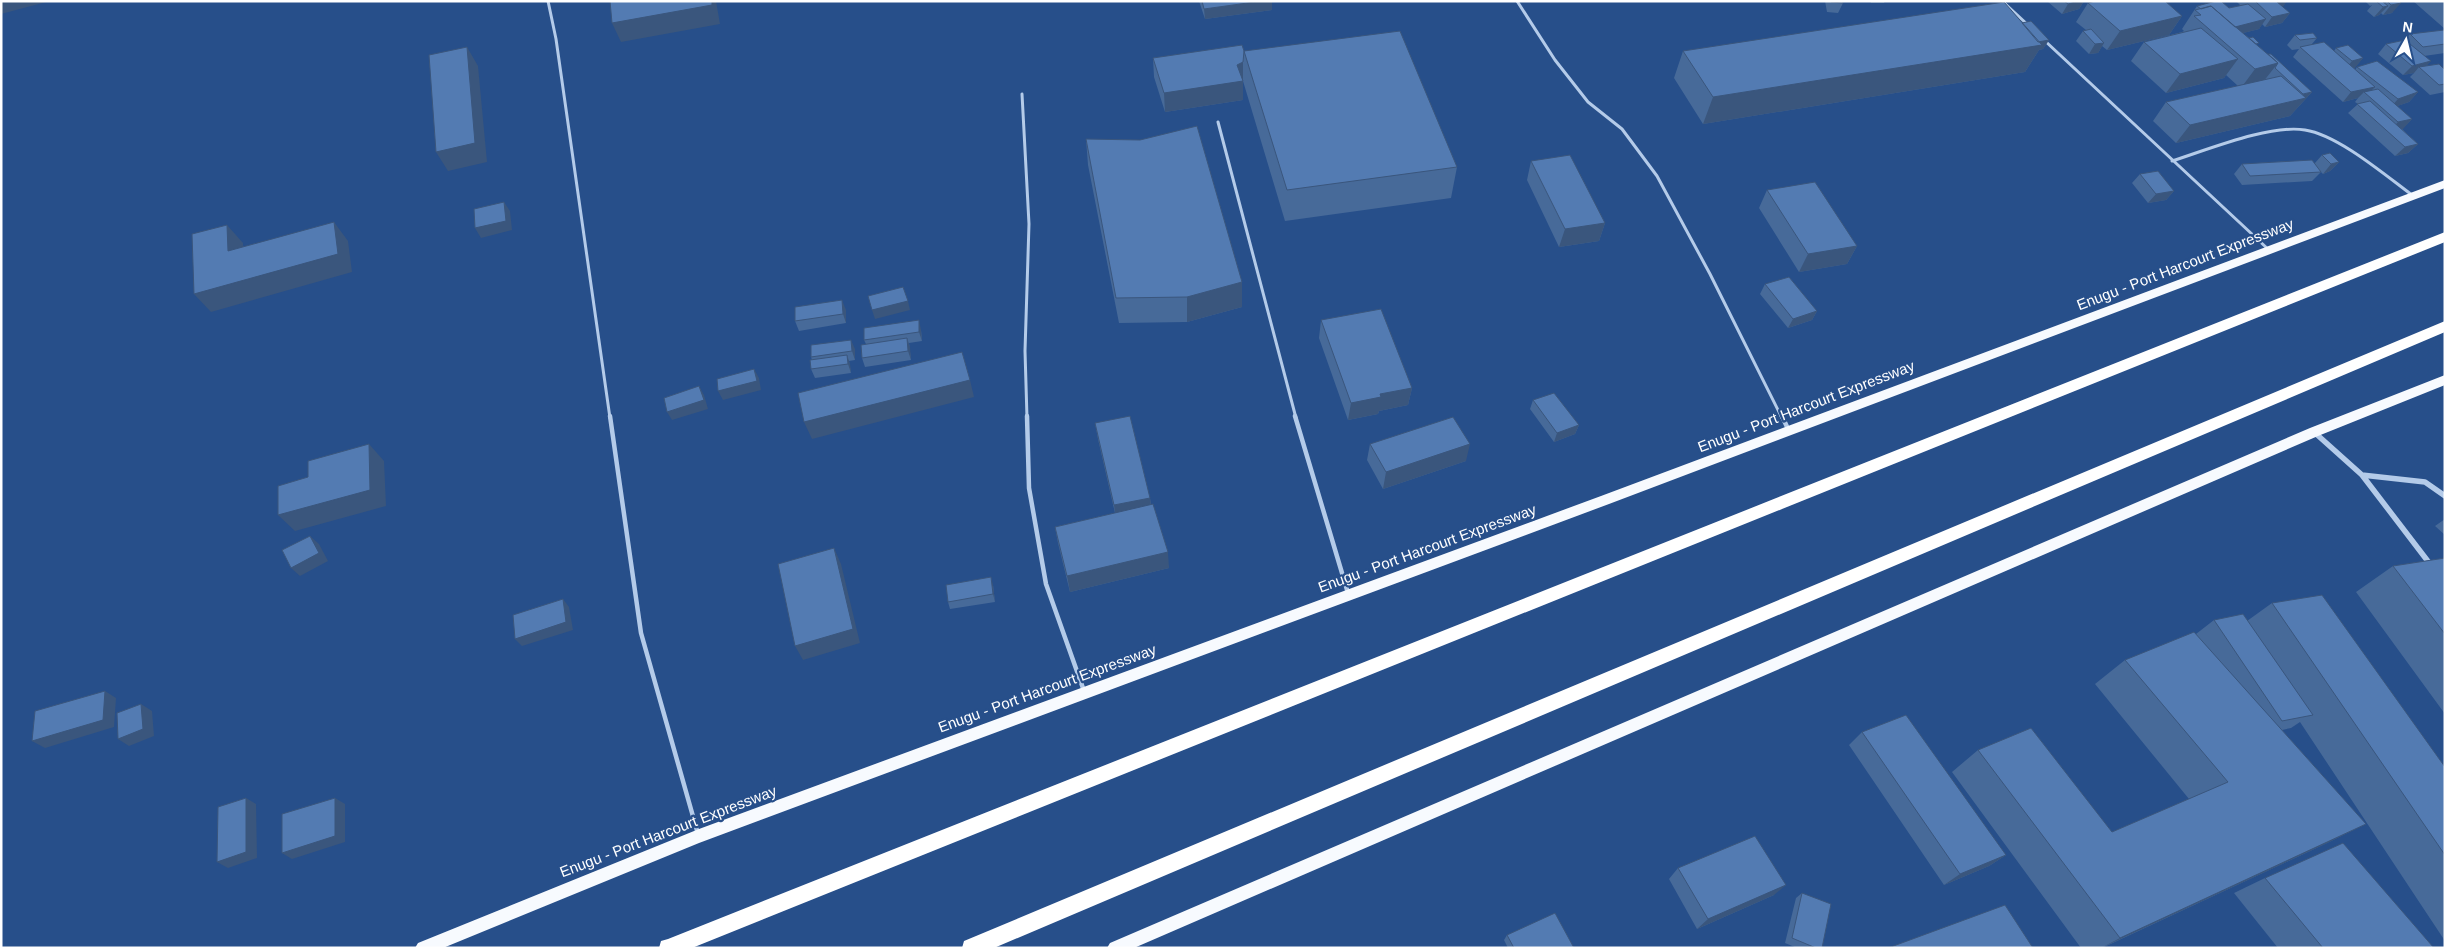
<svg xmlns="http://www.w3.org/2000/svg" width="2446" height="949" font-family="Helvetica,sans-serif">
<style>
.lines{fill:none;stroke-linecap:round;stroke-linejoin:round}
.lane-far1{stroke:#b4cbe9;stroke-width:3}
.lane{stroke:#b4cbe9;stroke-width:4.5}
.street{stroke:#b4cbe9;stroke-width:5.5}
.primary{fill:#f7fafe;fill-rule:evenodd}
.highway{fill:#fff;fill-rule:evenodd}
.wall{fill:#476a99}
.shaded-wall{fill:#3a567d}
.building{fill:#537bb2;stroke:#3a567d}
.labels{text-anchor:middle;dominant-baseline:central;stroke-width:4.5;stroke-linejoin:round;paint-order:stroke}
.street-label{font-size:15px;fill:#fff;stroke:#274f8a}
</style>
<rect width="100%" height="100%" fill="#274f8a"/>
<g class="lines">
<!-- lane-far1 -->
<path class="lane-far1" d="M548,1L556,39L610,418
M1517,1L1555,60L1588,102L1622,129L1657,176L1710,274L1782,418
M2002,1L2028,25
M2044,40L2269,250
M1022,94L1029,224L1025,351L1027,418
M1218,122L1296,418
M2172,161C2207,150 2270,124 2305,130C2338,135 2385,175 2412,195"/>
<!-- lane -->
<path class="lane" d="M610,416L641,633L698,834
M1027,416L1029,488L1046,584L1084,691
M1295,416L1348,593
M1782,416L1788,429"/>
<!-- street -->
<path class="street" d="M2314,432L2362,475L2430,564
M2362,475L2425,482L2445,496"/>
<!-- primary -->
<path class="primary" d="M2445,180V188L1609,504L699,843L443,948H415L418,943L699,829L1601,496Z
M2445,375V385L2318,436L1134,948H1107L1110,943L2310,428Z"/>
<!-- highway -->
<path class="highway" d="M2445,232V242L692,948H659L661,941L668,939Z
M2445,321V332L994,948H962L964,941Z"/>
</g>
<!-- wall -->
<path class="wall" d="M1199,1H1272V10L1205,19Z
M1825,1H1842L1843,3L1838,13L1827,12Z
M1870,1H1885L1884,3H1871Z
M2047,1H2084L2079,9L2062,14Z
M2236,1H2287L2282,7L2290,13L2282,23L2265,27L2262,24L2259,29L2243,33L2312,92L2290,116L2176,143L2153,121L2166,102L2238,86L2226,75L2224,78L2166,93L2131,61L2144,42L2182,32L2184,31L2182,29L2197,6L2229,8L2241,6Z
M2367,1H2383L2385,3L2387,1H2399L2392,13L2383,15L2381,13L2379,15L2374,17L2367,11L2372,5L2370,6L2366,2Z
M2413,1H2445V29Z
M2088,3L2182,16L2169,35L2107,50L2102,46L2098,53L2089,54L2076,41L2083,31L2086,30L2076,22Z
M2022,23L2049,40L2043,49L2039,50L2025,72L1703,124L1674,78L1683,51Z
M2445,31V53L2424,56L2427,66L2445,70V92L2430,95L2410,77L2414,73L2403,75L2378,54L2386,44L2405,40L2410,34Z
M2295,35L2317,38L2312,44L2334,51L2336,48L2363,58L2354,68L2355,70L2357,67L2418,92L2409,102L2397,106L2412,119L2402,129L2418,144L2408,153L2395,156L2348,113L2358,104L2355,102L2358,98L2343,102L2293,57L2299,49L2292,50L2287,45Z
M1244,51L1457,167L1451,198L1285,221L1243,81V100L1165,112L1154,77L1153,58Z
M1086,139L1242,282V307L1187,322L1119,323L1088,165Z
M2322,155L2339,162L2330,171L2323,174L2321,172L2312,181L2242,185L2234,174L2242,164L2315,163Z
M1531,161L1605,223L1599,241L1559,247L1527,180Z
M2140,174L2174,191L2166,200L2148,203L2132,183Z
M1767,190L1857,246L1847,264L1799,272L1759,208Z
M1765,284L1817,311L1812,320L1788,328L1760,294Z
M846,310V323L799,331L795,321Z
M1321,320L1412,388L1408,405L1379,411L1378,414L1348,420L1319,338Z
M921,330L922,341L909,343L911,360L865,367L862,358L866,344L864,340Z
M855,349V360L849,361L851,373L815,378L811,369L812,360L811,357Z
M1533,400L1579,425L1575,434L1554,442L1530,409Z
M1095,423L1150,498L1151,505L1169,568L1070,592L1058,543L1055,527L1115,513L1098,439Z
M1370,444L1466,461L1383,489L1367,460Z
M2445,519V535L2435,526Z
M2445,558V714L2356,592L2393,566Z
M993,585L995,602L950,609L948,602Z
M2272,603L2445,767V941L2300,722L2291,728L2282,730L2366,824L2325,844L2102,948H2081L1952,772L1978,750L2112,832L2189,799L2095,684L2125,660L2196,634L2214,620L2247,621Z
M1862,732L2006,855L1989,866L1944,885L1849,745Z
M1678,868L1774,895L1697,929L1669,879Z
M2265,878L2434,948H2278L2234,893Z
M1802,893L1822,948H1797L1785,943L1796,898Z
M1507,935L1574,948H1508L1504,940Z"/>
<!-- shaded-wall -->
<path class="shaded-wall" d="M3,1H50L1,14V2Z
M712,1H716L720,24L621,42L612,23Z
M1262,1H1272V10L1205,19L1204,9Z
M2079,1H2084L2079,9L2062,14L2068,4Z
M2276,1H2287L2282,8Z
M2401,3L2392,13L2383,15L2391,5Z
M2388,6L2379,15L2374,17L2383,7Z
M2290,13L2282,23L2265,27L2272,17Z
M2182,16L2169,35L2107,50L2120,31Z
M2266,19L2259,29L2220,39L2225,29Z
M2049,40L2043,49L2039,50L2025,72L1703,124L1713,97L2028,44Z
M2104,43L2098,53L2089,54L2095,44Z
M467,47L478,66L487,162L448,171L436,152Z
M2363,58L2355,68L2344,71L2352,61Z
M2238,59L2224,78L2166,93L2180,74Z
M2431,61L2423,70L2419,67L2414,73L2403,75L2412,66Z
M1243,62V100L1165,112L1164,93Z
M2278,63L2263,82L2241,88L2255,69Z
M2375,87L2367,95L2364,92L2358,98L2343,102L2351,92Z
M2312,92L2290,116L2176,143L2190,125Z
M2418,92L2409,102L2389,109L2398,99Z
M2412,119L2403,129L2389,132L2398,122Z
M2418,144L2408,153L2395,156L2405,147Z
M2339,162L2330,171L2323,174L2331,164Z
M2174,191L2166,200L2148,203L2156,194Z
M504,202L510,211L512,230L481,238L475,228Z
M334,222L348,241L352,272L211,312L194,294Z
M1605,223L1599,241L1559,247L1565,229Z
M227,225L243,243L244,269L228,251Z
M1857,246L1847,264L1799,272L1808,254Z
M1242,282V307L1187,322V297Z
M842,300L846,310V323L843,314Z
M908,301L910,310L875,319L872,310Z
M1817,311L1812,320L1788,328L1793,319Z
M919,320L921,330L922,341L919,332Z
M907,338L910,347L911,360L908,351Z
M851,340L855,349V360L852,351Z
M847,355L850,364L851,373L848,364Z
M754,369L759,378L761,390L723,400L718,391Z
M970,380L974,397L812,439L804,422Z
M699,386L704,395L708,409L672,420L667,412Z
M1412,388L1408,405L1379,411L1378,414L1348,420L1351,403L1380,394Z
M1579,425L1575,434L1554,442L1557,433Z
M369,444L384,461L386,506L295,531L278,515Z
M1470,444L1466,461L1383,489L1386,472Z
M1150,498L1152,514L1116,521L1114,505Z
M310,536L319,544L328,561L300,576L291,568Z
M834,548L841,564L860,643L803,660L795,646Z
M1168,552L1169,568L1070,592L1067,576Z
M991,577L993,585L995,602L993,594Z
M563,599L569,607L573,630L522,646L515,639Z
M105,691L116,698L114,727L45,748L32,741Z
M141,704L152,711L154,736L129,746L118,739Z
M246,798L256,804L257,858L228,868L217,862Z
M335,798L345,804V842L292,859L282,853Z
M2366,824L2325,844L2101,948L2120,938Z
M2006,855L1989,866L1944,885L1960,874Z
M1786,885L1774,895L1697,929L1708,919Z"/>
<!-- building -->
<path class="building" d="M610,1H712V5L612,23Z
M1202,1H1262L1204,9Z
M1831,1H1842L1843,3L1831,2Z
M2064,1H2079L2068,4Z
M2095,1H2165L2182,16L2120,31L2088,3Z
M2216,1H2221L2229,8L2248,4L2266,19L2235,27L2211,6L2201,9L2197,6Z
M2255,1H2276L2290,13L2272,17Z
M2376,1H2382L2388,6L2383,7Z
M2387,1H2399L2401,3L2391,5Z
M2004,2L2042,45L1713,97L1683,51Z
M2211,6L2278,63L2255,69L2194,16L2201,15L2195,10Z
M2031,21L2049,40L2038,42L2022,23Z
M2201,28L2238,59L2180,74L2144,42Z
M2091,29L2104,43L2095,44L2083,31Z
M2444,30L2445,31V44L2423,47L2410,34Z
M1400,31L1457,167L1287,190L1244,51Z
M2313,33L2317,38L2300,40L2295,35Z
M2253,37L2259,43L2256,44L2249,38Z
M2405,40L2431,61L2412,66L2386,44Z
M2324,42L2375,87L2351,92L2300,47Z
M1242,45L1244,51L1243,62L1237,65L1243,81L1164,93L1153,58Z
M2348,45L2363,58L2352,61L2336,48Z
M467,47L475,143L436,152L429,55Z
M2268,54H2271L2312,92L2303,94L2275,68L2278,63Z
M2377,61L2418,92L2398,99L2357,67Z
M2439,64L2445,70V84L2439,85L2419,67Z
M2281,76L2306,98L2190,125L2166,102Z
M2378,89L2412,119L2398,122L2364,92Z
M2370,101L2418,144L2405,147L2357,104Z
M1197,126L1242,282L1187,297L1116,298L1086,139L1140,140Z
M2330,153L2339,162L2331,164L2322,155Z
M1570,155L1605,223L1565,229L1531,161Z
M2312,160L2321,172L2250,176L2242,164Z
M2158,171L2174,191L2156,194L2140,174Z
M1815,182L1857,246L1808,254L1767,190Z
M504,202L506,221L475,228L474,209Z
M334,222L338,254L194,294L192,234L227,225L228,251Z
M1789,277L1817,311L1793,319L1765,284Z
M903,287L908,301L872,310L868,296Z
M842,300L843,314L795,321V307Z
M1381,309L1412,388L1380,394L1381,397L1351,403L1321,320Z
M919,320V332L864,340V328Z
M907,338L908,351L862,358L861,345Z
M851,340L852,351L811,357V345Z
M962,352L970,380L804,422L798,393Z
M847,355L848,364L811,369L810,360Z
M754,369L757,381L718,391L717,379Z
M699,386L704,400L667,412L664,398Z
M1554,393L1579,425L1557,433L1533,400Z
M1130,416L1150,498L1114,505L1095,423Z
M1453,417L1470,444L1386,472L1370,444Z
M369,444L370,490L278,515V486L308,477V461Z
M1153,504L1168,552L1067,576L1055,527Z
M310,536L319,553L291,568L282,550Z
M834,548L853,629L795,646L778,564Z
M2445,558V634L2393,566Z
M991,577L993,594L948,602L946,585Z
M2322,595L2445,767V855L2272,603Z
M563,599L566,622L515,639L513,615Z
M2243,614L2313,715L2282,721L2214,620Z
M2194,632L2366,824L2120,938L1978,750L2031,728L2112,832L2228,782L2125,660Z
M105,691L103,720L32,741L35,711Z
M141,704L143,729L118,739L117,713Z
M1906,715L2006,855L1960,874L1862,732Z
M246,798V852L217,862L218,807Z
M335,798V836L282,853V814Z
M1755,836L1786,885L1708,919L1678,868Z
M2343,843L2434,948H2323L2265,878Z
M1802,893L1831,904L1822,948H1816L1792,938Z
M2005,905L2033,948H1888Z
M1555,913L1574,948H1514L1507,935Z"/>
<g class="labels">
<!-- street labels -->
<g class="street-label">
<text transform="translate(2185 264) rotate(-21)">Enugu - Port Harcourt Expressway</text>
<text transform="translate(1806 406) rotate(-21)">Enugu - Port Harcourt Expressway</text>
<text transform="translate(1427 548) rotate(-20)">Enugu - Port Harcourt Expressway</text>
<text transform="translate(1047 688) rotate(-20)">Enugu - Port Harcourt Expressway</text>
<text transform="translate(668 831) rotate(-21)">Enugu - Port Harcourt Expressway</text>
</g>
</g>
<!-- border -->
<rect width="2446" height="949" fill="none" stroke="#ffffff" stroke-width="5"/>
<!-- north arrow -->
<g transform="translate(2406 40) rotate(8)" stroke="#274f8a" stroke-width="4" paint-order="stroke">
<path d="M0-4L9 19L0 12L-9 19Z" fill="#ffffff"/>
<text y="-8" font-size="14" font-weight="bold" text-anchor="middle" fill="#ffffff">N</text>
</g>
</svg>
